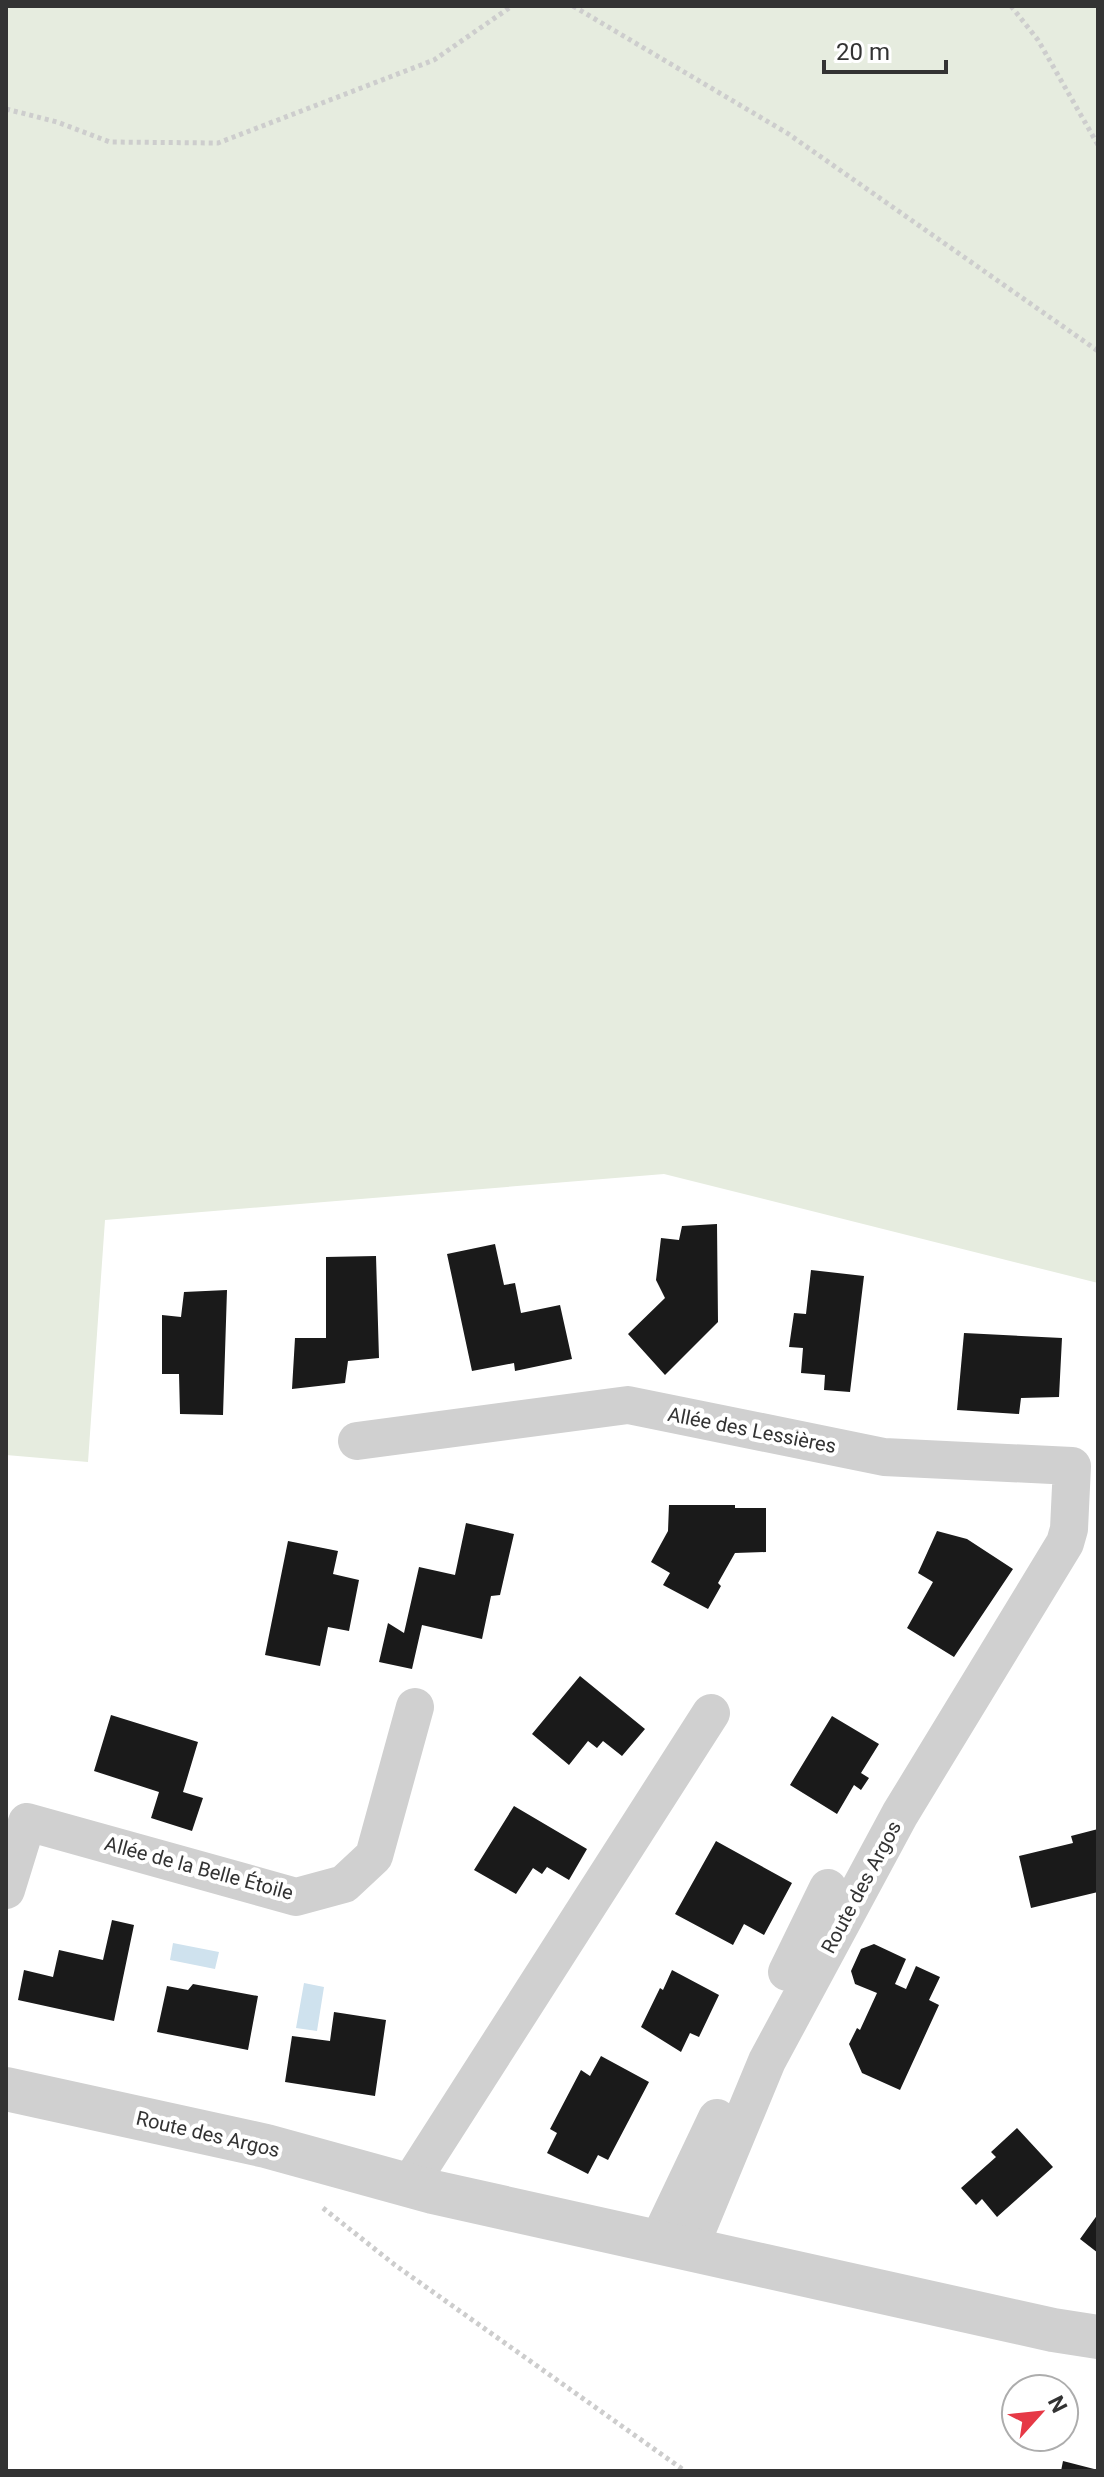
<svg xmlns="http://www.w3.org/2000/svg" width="1104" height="2477" font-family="Roboto,sans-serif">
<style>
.green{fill:#e6ecdf}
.water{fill:#cfe2ee}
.building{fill:#1a1a1a}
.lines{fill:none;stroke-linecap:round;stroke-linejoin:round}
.path{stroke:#cdcdcd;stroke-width:5;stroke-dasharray:4 4;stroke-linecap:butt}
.minor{stroke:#d0d0d0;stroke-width:38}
.tertiary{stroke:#d0d0d0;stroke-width:44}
.labels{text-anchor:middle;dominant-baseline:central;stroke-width:8;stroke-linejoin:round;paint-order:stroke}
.street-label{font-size:20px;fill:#333;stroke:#fff}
</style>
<rect width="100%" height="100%" fill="#fff"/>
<!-- green -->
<path class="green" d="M6,6H1098V1283L664,1174L105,1220L88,1462L6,1455Z"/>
<!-- water -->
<path class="water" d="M173,1943L219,1952L215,1969L170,1960Z
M304,1983L324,1987L317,2031L296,2028Z"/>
<!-- building -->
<path class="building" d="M717,1224L718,1322L665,1375L628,1334L665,1298L656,1280L661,1238L679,1240L682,1226Z
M495,1244L504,1285L515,1283L521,1313L560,1305L572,1359L515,1371L514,1363L472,1371L447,1254Z
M376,1256L379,1358L348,1361L345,1383L292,1389L295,1338H326V1257Z
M811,1270L864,1276L850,1392L824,1390L825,1375L801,1373L803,1348L789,1347L794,1313L806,1314Z
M227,1290L223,1415L180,1414L179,1374H162V1315L181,1317L184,1292Z
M964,1333L1062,1338L1059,1397L1021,1398L1019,1414L957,1410Z
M669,1505H735V1508H766V1552L735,1553L718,1583L721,1586L708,1609L663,1585L670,1573L651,1562L668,1531Z
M466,1523L514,1534L500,1595L491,1596L482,1639L422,1625L412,1669L379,1662L388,1623L404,1633L419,1567L455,1575Z
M937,1531L967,1539L1013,1569L954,1657L907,1628L933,1582L918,1573Z
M288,1541L338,1551L333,1574L359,1580L349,1631L328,1627L320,1666L265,1655Z
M580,1676L645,1729L622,1756L603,1741L597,1748L588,1741L569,1765L532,1734Z
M111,1715L198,1742L183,1792L203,1798L192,1831L151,1818L159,1792L94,1771Z
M832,1716L879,1744L861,1773L869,1778L861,1790L854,1785L837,1814L790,1785Z
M514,1806L587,1849L569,1880L547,1867L542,1874L533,1868L516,1894L474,1870Z
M1098,1829V1892L1031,1908L1019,1856L1073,1843L1071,1836Z
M716,1841L792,1883L764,1935L744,1924L733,1945L675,1914Z
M112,1920L134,1925L114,2021L18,2000L24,1970L53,1977L59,1950L103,1960Z
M874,1944L906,1959L895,1984L906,1989L916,1966L940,1977L929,2000L939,2005L900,2090L862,2073L849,2044L857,2028L860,2030L877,1993L855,1984L851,1971L861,1949Z
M672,1970L719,1995L699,2037L690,2033L681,2052L641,2027L660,1988L663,1990Z
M193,1984L258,1996L248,2050L157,2032L167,1986L188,1990Z
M334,2012L386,2020L375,2096L285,2082L292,2036L330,2041Z
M601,2056L649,2082L608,2160L598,2155L588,2174L547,2153L557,2133L550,2129L581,2070L590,2076Z
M1017,2128L1053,2167L997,2217L982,2199L976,2205L961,2188L996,2157L991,2152Z
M1098,2214V2253L1080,2239Z
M1063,2461L1098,2470V2471H1061Z"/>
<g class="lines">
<!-- path -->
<path class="path" d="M573,6L787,133L1098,351
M1011,6L1038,40L1098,145
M6,109L57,122L110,142L218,143L434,60L512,6
M323,2208L395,2265L685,2471"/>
<!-- minor -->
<path class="minor" d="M357,1441L628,1405L884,1457L1072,1466L1069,1529L1065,1543L900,1814L767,2061L689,2249
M6,1890L27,1822L296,1897L344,1884L374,1856L415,1707
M787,1972L828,1888
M409,2185L711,1713
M658,2242L717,2118"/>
<!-- tertiary -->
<path class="tertiary" d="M6,2089L266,2146L433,2192L1053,2330L1098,2337"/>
</g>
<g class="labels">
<!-- street labels -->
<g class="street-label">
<text transform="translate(752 1430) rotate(11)">Allée des Lessières</text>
<text transform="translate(199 1868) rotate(15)">Allée de la Belle Étoile</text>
<text transform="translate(861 1887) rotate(-62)">Route des Argos</text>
<text transform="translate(208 2134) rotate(13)">Route des Argos</text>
</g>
</g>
<!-- border -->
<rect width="1104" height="2477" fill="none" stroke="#333333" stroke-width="16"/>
<!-- north arrow -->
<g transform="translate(1040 2413) rotate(63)"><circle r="38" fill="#ffffff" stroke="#adadad" stroke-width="2"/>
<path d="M0-6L14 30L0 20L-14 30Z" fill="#e63946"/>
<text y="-12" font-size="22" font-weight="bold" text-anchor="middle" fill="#333333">N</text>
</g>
<!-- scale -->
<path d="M824 60v12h122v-12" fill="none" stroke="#333333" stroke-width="4"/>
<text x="836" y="60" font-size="24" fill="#333333" stroke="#ffffff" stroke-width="6" paint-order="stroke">20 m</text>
</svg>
